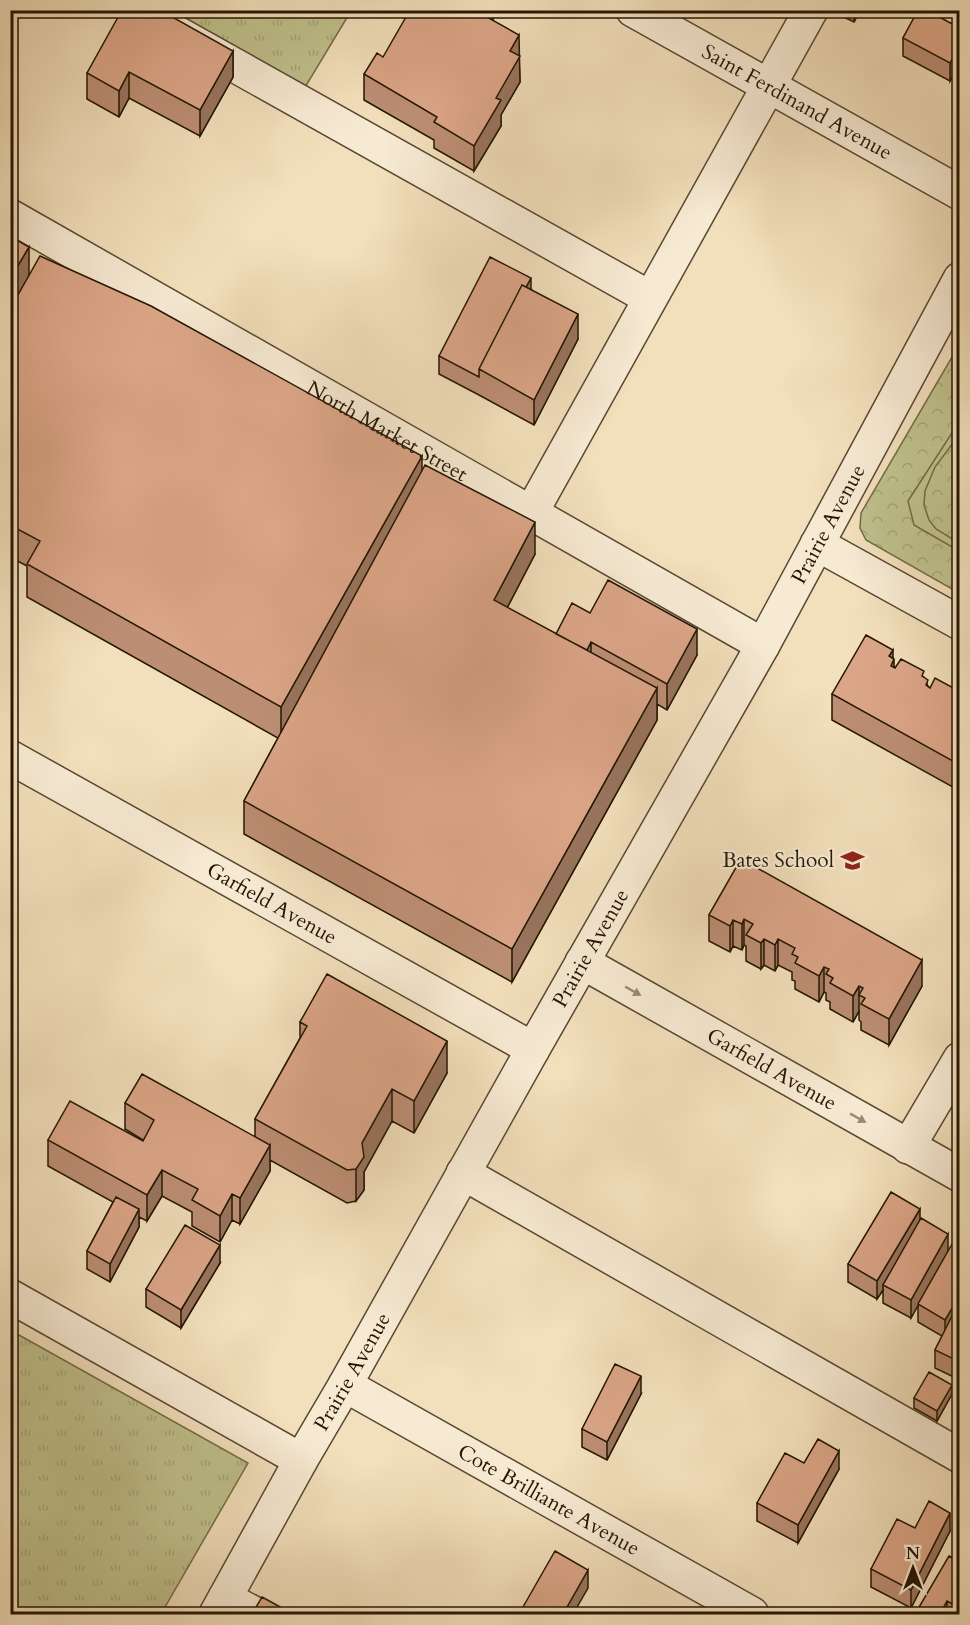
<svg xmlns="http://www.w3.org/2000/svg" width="970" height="1625" font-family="Cardo,serif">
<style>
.grass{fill:url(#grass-tufts);stroke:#726b48;stroke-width:1.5}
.park{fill:url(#park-crowns);stroke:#726b48;stroke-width:1.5}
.garden{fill:#bfc08c;stroke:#726b48;stroke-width:1.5}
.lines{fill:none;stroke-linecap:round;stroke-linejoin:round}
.minor-casing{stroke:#584831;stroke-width:36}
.minor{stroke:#f7ead3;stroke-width:33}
.wall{fill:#bc8e74;stroke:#241603;stroke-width:1.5}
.shaded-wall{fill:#99745e;stroke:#241603;stroke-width:1.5}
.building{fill:#dba587;stroke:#241603;stroke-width:1.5}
.oneway{fill:#988b75}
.labels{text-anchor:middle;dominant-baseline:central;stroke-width:4.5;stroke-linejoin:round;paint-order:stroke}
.street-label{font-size:21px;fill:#241603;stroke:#f7ead3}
.poi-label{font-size:21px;fill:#241603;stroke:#f7ead3;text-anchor:end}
</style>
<defs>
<pattern id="grass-tufts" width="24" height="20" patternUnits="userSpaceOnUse" patternTransform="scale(1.5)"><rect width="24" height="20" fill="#bfc08c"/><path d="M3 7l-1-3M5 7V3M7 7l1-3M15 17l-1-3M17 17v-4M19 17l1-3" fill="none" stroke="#a4a477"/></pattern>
<pattern id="park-crowns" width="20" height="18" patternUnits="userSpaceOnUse" patternTransform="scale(1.5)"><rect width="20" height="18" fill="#bfc08c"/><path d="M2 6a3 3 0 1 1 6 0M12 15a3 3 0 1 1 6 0" fill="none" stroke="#a4a477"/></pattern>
</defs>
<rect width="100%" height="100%" fill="#f2dfbb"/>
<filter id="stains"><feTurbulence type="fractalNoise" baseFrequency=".00333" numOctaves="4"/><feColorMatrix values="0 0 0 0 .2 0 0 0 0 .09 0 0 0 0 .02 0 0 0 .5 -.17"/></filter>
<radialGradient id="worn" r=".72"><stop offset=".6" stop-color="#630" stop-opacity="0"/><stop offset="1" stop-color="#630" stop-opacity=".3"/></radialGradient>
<!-- grass -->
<path class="grass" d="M162,11H351L304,89Z
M10,1330L248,1463L161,1614H11Z"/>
<!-- park -->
<path class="park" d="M959,345V593L866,540L860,528L861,513Z"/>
<!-- garden -->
<path class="garden" d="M959,422V435L935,467L925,491L924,505L929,520L936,529L959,543V551L914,525L908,501Z"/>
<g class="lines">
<defs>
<g id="minor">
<path d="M136,10L650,298"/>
<path id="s1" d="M633,10L960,193"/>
<path id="s2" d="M10,216L763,645"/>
<path d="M531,513L811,10"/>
<path d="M817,544L960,623"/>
<path id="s3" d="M10,757L533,1049"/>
<path id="s4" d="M582,962L960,1175"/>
<path d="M908,1147L960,1059"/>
<path d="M463,1173L960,1456"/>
<path d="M10,1296L301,1460"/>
<path id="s5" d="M345,1385L752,1614"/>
<path d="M225,1598L255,1614"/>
<path id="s6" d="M216,1614L301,1460L345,1385L533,1049L763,645L960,279"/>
</g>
</defs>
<!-- minor casing -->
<use href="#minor" class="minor-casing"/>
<!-- minor -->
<use href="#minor" class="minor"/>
</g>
<!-- wall -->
<path class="wall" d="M493,10V20L519,56L520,82L501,115V126L474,171L434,148V140L364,100V74L383,57Z
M752,10H760L758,14Z
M829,10H860L854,22Z
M912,10H947L942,19L960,28V63L950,81L903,56V38L917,13Z
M233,51V77L200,136L129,98L119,117L87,99V73Z
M10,236L29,276L422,471L535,554L507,608L556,634L590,613L697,655L667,710L657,704V720L512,982L244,834V801L278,738L27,597V566L10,557Z
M531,289L578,339L534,425L479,395L439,374V356Z
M893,658L894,668L924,677L928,686L930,688L959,691L960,791L832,720V694Z
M741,859L922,986L889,1045L861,1030V1022L859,1020V1011L853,1022L830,1009V1002L826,1000V993L824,992L819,1002L795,989V981L792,980V972L778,965L775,971L764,965L761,969L746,961V946L744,945L742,950L733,946L730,952L709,941V915Z
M300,1022L447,1073L414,1133L392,1121L364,1172V1190L356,1201L347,1203L270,1160V1171L240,1224L232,1220L220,1242L192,1226V1212L162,1196L147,1221L139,1217V1227L110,1282L87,1269V1251L113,1202L48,1166V1140L143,1141V1140L125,1129V1103L255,1137V1119L300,1038Z
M920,1220L948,1251L960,1240V1380L935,1368V1350L942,1336L918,1322V1305L911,1318L883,1303V1290L877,1299L848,1282V1264Z
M220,1263L181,1328L146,1307V1289Z
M641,1394L607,1460L582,1447V1429Z
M952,1394L937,1421L914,1408V1398Z
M804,1463L839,1469L798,1543L757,1521V1503Z
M915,1528L950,1531L911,1608L871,1587V1569Z
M960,1561V1614H915Z"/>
<!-- shaded-wall -->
<path class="shaded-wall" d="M488,10H493V29L485,16Z
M855,10H860L854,22V13Z
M942,10H947L939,26V17Z
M519,35L520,82L501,115V126L474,171V146L510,51Z
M960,45V63L950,81V63Z
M233,51V77L200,136V110Z
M129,72V98L119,117V91Z
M29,247V279L10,312V279Z
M531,278V296L482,371Z
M578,314V339L534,425V400Z
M422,456V489L281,740V707Z
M535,522V554L494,633V600Z
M697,629V655L667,710V684Z
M591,642V668L585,654Z
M893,650V662L894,659V685L889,656Z
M657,688V720L512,982V949Z
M744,919V945L742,950V924Z
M733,920V946L730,952V926Z
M764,939V965L761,969V943Z
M778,939V965L775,971V945Z
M922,960V986L889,1045V1019Z
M824,967V992L819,1002V976Z
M859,986V1011L853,1022V996Z
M447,1041V1073L414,1133V1101Z
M392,1089V1121L364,1172V1190L356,1201V1169L362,1143Z
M270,1145V1171L240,1224V1198Z
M162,1170V1196L147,1221V1195Z
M232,1194V1220L220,1242V1216Z
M139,1209V1227L110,1282V1264Z
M920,1209V1227L883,1285V1290L877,1299V1281Z
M948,1234V1252L911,1318V1300Z
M220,1245V1263L181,1328V1310Z
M960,1295V1313L945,1338V1320Z
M641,1376V1394L607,1460V1442Z
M952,1385V1394L937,1421V1411Z
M839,1451V1469L798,1543V1525Z
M950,1513V1531L911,1608V1590Z
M588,1570V1588L573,1614H563Z
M947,1601V1614H940Z"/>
<!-- building -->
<path class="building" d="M122,10H160L233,51L200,110L129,72L119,91L87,73Z
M410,10H488L485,16L519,35L510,51L520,56L496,98L501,100L474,146L434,122L437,117L364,74L377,53L383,57Z
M918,10H926L960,28V45L950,63L903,38Z
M928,10H942L939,17Z
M10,236L29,247L10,279Z
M40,256L151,306L422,456L281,707L27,564L40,541L10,525V309Z
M490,257L531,278L526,287L522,285L479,369V377L439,356Z
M522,285L578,314L534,400L479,369Z
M425,465L535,522L494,600L657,688L512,949L244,801Z
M608,580L697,629L667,684L591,642L587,650L556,634L572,603L590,613Z
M866,635L893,650L889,656L894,659L891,666L895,668L901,659L924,671L922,676L928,680L926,685L930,688L935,678L959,691L956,697L960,698V765L832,694Z
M741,859L922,960L889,1019L861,1004L865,998L859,995L863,988L859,986L853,996L830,983L833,978L826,974L829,969L824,967L819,976L795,963L798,957L792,954L795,948L778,939L775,945L764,939L761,943L746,935L753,924L744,919L742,924L733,920L730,926L709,915Z
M327,974L447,1041L414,1101L392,1089L362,1143L364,1157L356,1169L347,1170L255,1119L307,1026L300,1022Z
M142,1074L270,1145L240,1198L232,1194L220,1216L192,1200L198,1189L162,1170L147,1195L48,1140L70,1101L143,1141L154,1120L125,1103Z
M891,1192L920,1209L877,1281L848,1264Z
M116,1197L139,1209L110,1264L87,1251Z
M921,1218L948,1234L911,1300L883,1285Z
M185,1225L220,1245L181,1310L146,1289Z
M956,1237L960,1240V1295L945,1320L918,1304Z
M957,1306L960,1307V1362L935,1350Z
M615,1364L641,1376L607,1442L582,1429Z
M929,1372L952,1385L937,1411L914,1398Z
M818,1439L839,1451L798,1525L757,1503L785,1453L804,1463Z
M929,1501L950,1513L911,1590L871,1569L897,1519L915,1528Z
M555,1551L588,1570L563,1614H519Z
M949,1556L960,1561V1608L947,1601L940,1614H915Z
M262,1597L293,1614H252Z"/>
<!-- one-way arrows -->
<defs><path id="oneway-solid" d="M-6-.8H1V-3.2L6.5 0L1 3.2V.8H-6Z" transform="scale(1.5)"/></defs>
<g class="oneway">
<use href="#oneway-solid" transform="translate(633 991) rotate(29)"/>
<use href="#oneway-solid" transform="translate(858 1118) rotate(29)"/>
</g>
<!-- icons -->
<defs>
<symbol id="school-bare" viewBox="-9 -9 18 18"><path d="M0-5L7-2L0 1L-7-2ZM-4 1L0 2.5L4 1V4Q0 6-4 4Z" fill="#8f2418" stroke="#f7ead3" stroke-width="2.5" paint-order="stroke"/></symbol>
</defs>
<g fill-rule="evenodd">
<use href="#school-bare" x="836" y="844" width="33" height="33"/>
</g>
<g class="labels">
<!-- street labels -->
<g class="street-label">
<text stroke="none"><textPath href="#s1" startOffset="188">Saint Ferdinand Avenue</textPath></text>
<text stroke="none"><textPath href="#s2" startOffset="434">North Market Street</textPath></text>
<text stroke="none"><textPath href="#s6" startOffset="1250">Prairie Avenue</textPath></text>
<text stroke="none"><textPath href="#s3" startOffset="300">Garfield Avenue</textPath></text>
<text stroke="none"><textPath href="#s6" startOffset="764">Prairie Avenue</textPath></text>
<text stroke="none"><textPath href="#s4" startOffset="218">Garfield Avenue</textPath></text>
<text stroke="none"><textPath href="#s6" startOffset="278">Prairie Avenue</textPath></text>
<text stroke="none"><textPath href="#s5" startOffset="234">Cote Brilliante Avenue</textPath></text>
</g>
<!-- poi labels -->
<g class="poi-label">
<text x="834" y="860">Bates School</text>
</g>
</g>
<!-- margin -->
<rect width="970" height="1625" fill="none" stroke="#f2dfbb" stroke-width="36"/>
<rect x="12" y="12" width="946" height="1601" fill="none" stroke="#241603" stroke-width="3"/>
<rect x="18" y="18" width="934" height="1589" fill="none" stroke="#241603" stroke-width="1.5"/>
<!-- north arrow -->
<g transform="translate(913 1568)" stroke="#f7ead3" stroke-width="4.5" paint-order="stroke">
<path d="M0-4.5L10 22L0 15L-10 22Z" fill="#241603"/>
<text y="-9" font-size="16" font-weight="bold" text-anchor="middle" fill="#241603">N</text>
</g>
<rect width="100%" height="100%" filter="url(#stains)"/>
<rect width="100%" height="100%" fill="url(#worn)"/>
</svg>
